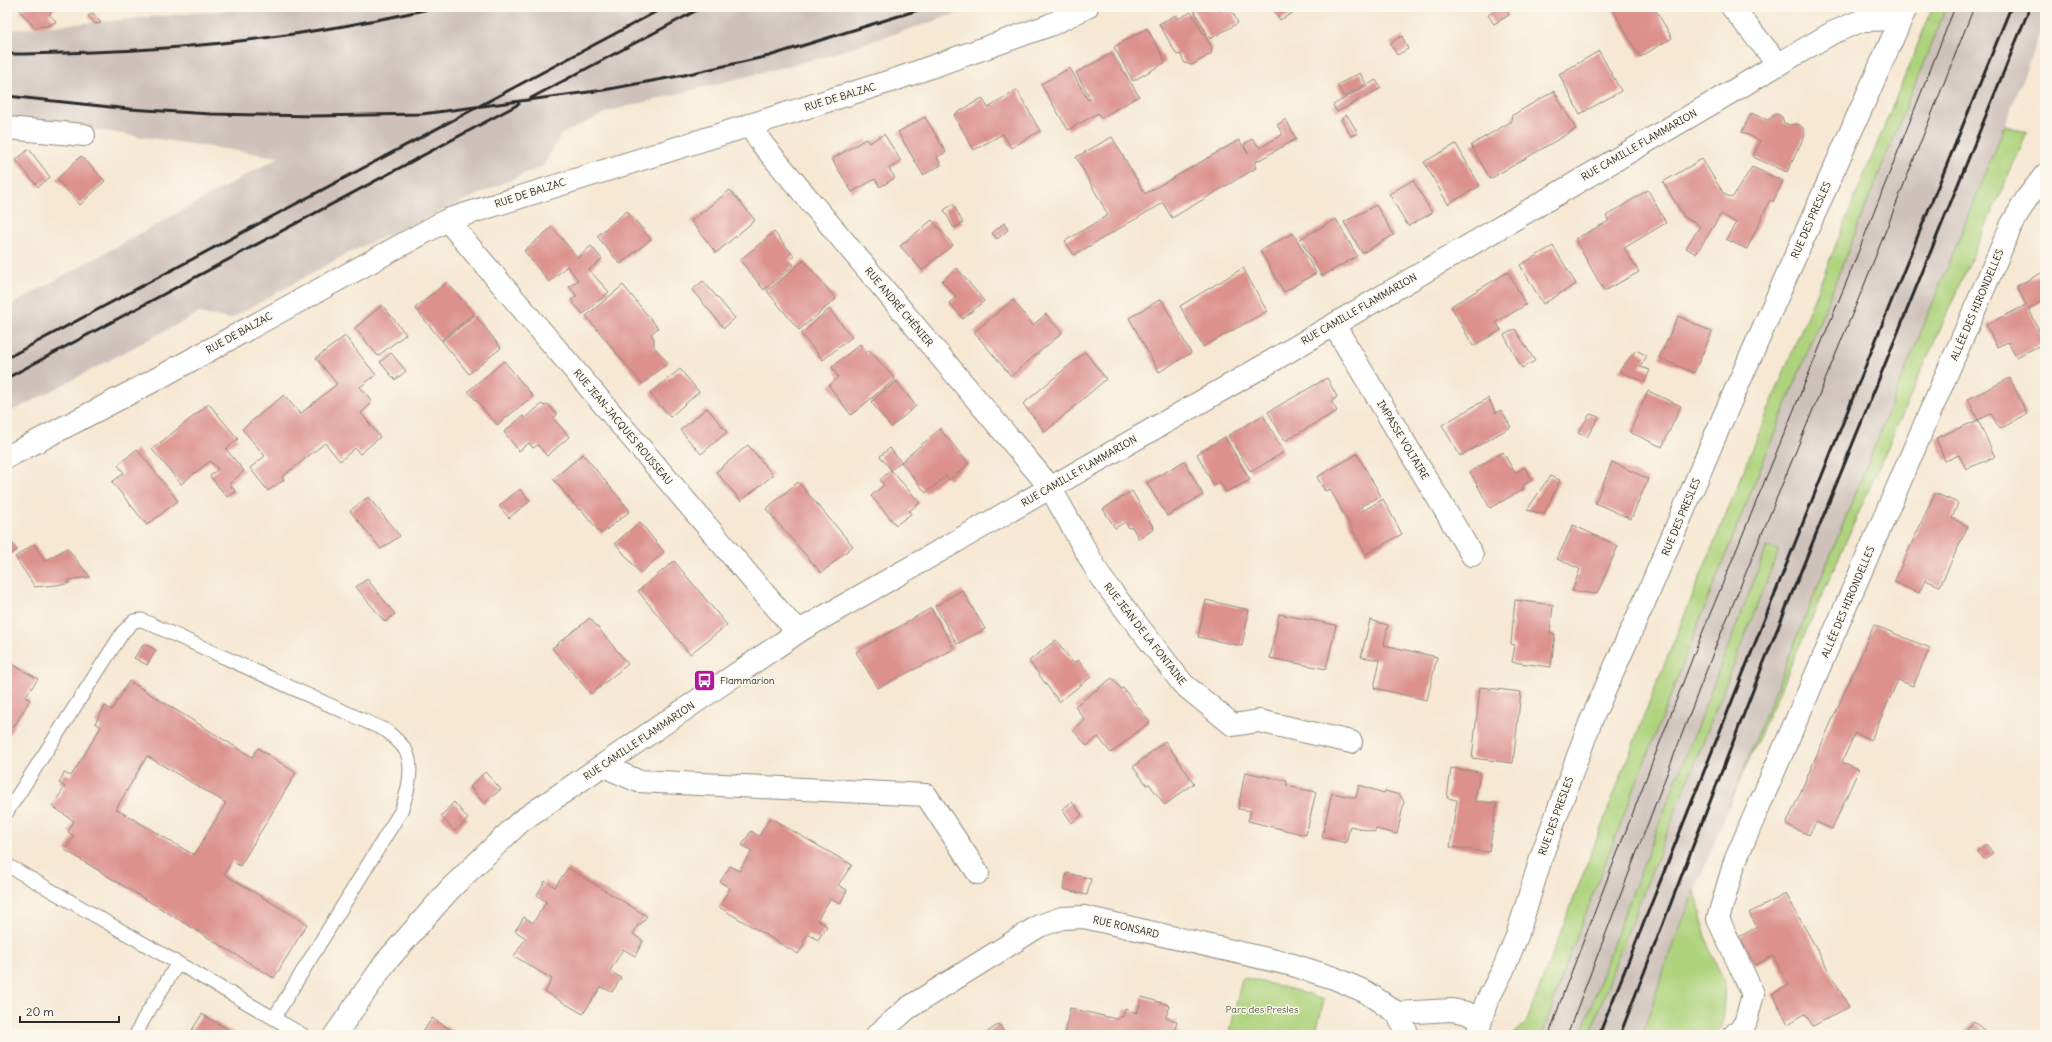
<svg xmlns="http://www.w3.org/2000/svg" width="2052" height="1042" font-family="Delius,sans-serif">
<style>
.industrial{fill:#cec1ba}
.green{fill:#aed37d;stroke:#6c7f54}
.building{fill:#dc918c;fill-rule:evenodd}
.lines{fill:none;stroke-linecap:round;stroke-linejoin:round}
.lane-casing{stroke:#908a7f;stroke-width:15}
.street-casing{stroke:#908a7f;stroke-width:24}
.lane{stroke:#fff;stroke-width:13}
.street{stroke:#fff;stroke-width:22}
.tram{stroke:#2b2b2b;stroke-width:1}
.rail{stroke:#2b2b2b;stroke-width:3}
.labels{text-anchor:middle;dominant-baseline:central;stroke-width:3;stroke-linejoin:round;paint-order:stroke}
.street-label{font-size:10px;fill:#2b2b2b;stroke:#fbf7ec}
.poi-label{font-size:10px;fill:#2b2b2b;stroke:#fbf7ec;text-anchor:start}
.park-label{font-size:10px;fill:#525d44;stroke:#fbf7ec}
</style>
<rect width="100%" height="100%" fill="#fbf7ec"/>
<filter id="ink" filterUnits="userSpaceOnUse"><feTurbulence type="fractalNoise" baseFrequency=".025" numOctaves="2"/><feDisplacementMap in="SourceGraphic" scale="8" xChannelSelector="R" yChannelSelector="G"/><feConvolveMatrix kernelMatrix="1 2 1 2 8 2 1 2 1" color-interpolation-filters="sRGB"/></filter>
<filter id="wash" filterUnits="userSpaceOnUse"><feTurbulence type="fractalNoise" baseFrequency=".012" numOctaves="4" result="noise"/><feDisplacementMap in="SourceGraphic" scale="16" xChannelSelector="R" yChannelSelector="G"/><feGaussianBlur stdDeviation="0.9" result="paint"/><feColorMatrix in="noise" values="0 0 0 0 0 0 0 0 0 0 0 0 0 0 0 0 0 1.4 0 .05"/><feComposite in="paint" operator="in"/></filter>
<g filter="url(#wash)">
<rect width="100%" height="100%" fill="#f6e8d3"/>
<!-- industrial -->
<path class="industrial" d="M262,7H977L823,57L610,111L561,134L544,165L352,251L230,319L199,313L7,414V307L279,157L7,117V30Z
M1933,7H2045V21L1979,192L1670,952L1642,1035H1513L1526,1023L1652,695Z"/>
<!-- green -->
<path class="green" d="M1933,7H1946L1702,614L1570,954L1542,1035H1513L1526,1023L1652,695Z
M2005,125L2027,133L1729,805Z
M1767,547L1779,550L1618,956L1590,1035H1581L1619,927Z
M1695,890L1708,946L1725,983L1722,1028L1713,1035H1642L1670,952Z
M1245,978L1295,990L1324,1000L1315,1035H1229L1242,979Z"/>
<g id="blocks">
<!-- building -->
<path class="building" d="M26,7H57L49,14L56,22L46,26L34,27L20,11Z
M1195,7H1217L1219,11L1230,7L1238,23L1210,39L1193,9Z
M1272,7H1299L1300,9L1280,20Z
M1501,7H1505L1509,15L1494,24L1488,15Z
M1611,7H1654L1672,38L1640,57Z
M1191,12L1212,48L1211,54L1192,65L1185,63L1180,54L1177,55L1159,24L1176,15L1178,19Z
M93,13L101,23L95,24L88,16Z
M1147,28L1166,62L1133,81L1114,47Z
M1402,36L1408,49L1397,55L1390,43Z
M1599,51L1621,91L1580,114L1559,74Z
M1112,53L1139,96L1101,118L1098,113L1068,130L1041,84L1070,68L1088,100L1091,99L1076,73Z
M1360,73L1366,84L1344,97L1337,85Z
M1376,80L1381,88L1337,112L1333,105Z
M1017,90L1040,131L1011,148L1003,134L974,150L954,115L982,98L988,108Z
M1554,91L1576,129L1490,179L1471,145L1512,121L1511,116Z
M1751,113L1768,120L1776,114L1779,115L1782,117L1784,123L1790,125L1798,124L1803,128L1805,135L1787,172L1753,157L1760,141L1742,132Z
M1347,115L1358,133L1351,136L1341,119Z
M925,117L946,152L937,157L941,165L923,175L898,132Z
M1286,119L1296,139L1254,163L1256,168L1172,218L1163,203L1074,255L1065,241L1108,215L1076,157L1112,137L1145,194L1239,140L1248,154L1244,144L1253,139L1260,148L1283,134L1277,125Z
M884,134L901,161L889,169L895,178L880,187L875,179L852,192L832,159L866,139L869,143Z
M1456,144L1480,186L1448,204L1424,162Z
M29,149L50,177L38,187L16,160Z
M81,156L105,181L80,205L57,179Z
M1702,159L1724,194L1732,198L1752,167L1783,181L1773,202L1770,200L1747,249L1726,239L1736,223L1721,214L1696,254L1686,248L1700,226L1684,217L1663,182Z
M1413,180L1432,213L1408,226L1389,194Z
M730,190L755,220L716,253L691,221Z
M1648,190L1666,223L1624,248L1639,272L1604,291L1575,239L1609,221L1606,216Z
M953,204L963,223L954,228L944,210Z
M1376,205L1394,235L1362,253L1344,222Z
M627,211L651,239L620,264L597,236Z
M1336,219L1357,256L1322,276L1300,239Z
M932,220L953,245L922,270L900,246Z
M1004,223L1008,230L997,239L992,233Z
M552,227L578,258L591,246L602,259L589,270L609,292L583,314L571,300L577,296L569,287L578,280L567,266L549,282L524,251Z
M774,232L794,256L789,260L794,265L764,290L740,260Z
M1293,233L1316,273L1284,292L1260,251Z
M1553,246L1576,284L1543,304L1520,265Z
M804,260L836,299L799,330L767,291Z
M957,268L984,301L963,319L949,303L956,297L942,281Z
M1243,268L1267,311L1203,347L1180,306Z
M2045,271V305L2043,301L2029,309L2045,343L2016,357L2008,342L1997,347L1986,325L2026,305L2017,286Z
M1508,272L1526,305L1496,322L1501,330L1473,346L1451,306Z
M703,281L735,318L724,328L692,290Z
M447,282L474,314L441,340L415,308Z
M623,285L658,328L651,334L654,339V347L668,363L642,384L586,316Z
M1161,299L1191,353L1159,372L1129,318Z
M1013,300L1033,325L1046,314L1062,333L1011,376L974,332Z
M382,305L406,334L378,356L355,328Z
M829,309L852,337L823,360L801,334Z
M475,315L501,348L469,374L442,341Z
M1678,316L1712,332L1694,373L1659,358Z
M1515,329L1535,361L1522,368L1504,335Z
M345,336L376,375L360,387L371,400L370,405L361,413L380,437L360,454L355,448L340,461L325,443L282,477L284,480L268,491L250,468L265,456L242,429L284,395L300,414L337,384L316,358Z
M860,344L866,353L869,350L895,379L851,415L829,386L838,377L832,367Z
M1636,350L1647,356L1640,367L1650,370L1645,382L1619,371Z
M1085,352L1106,379L1045,432L1023,404Z
M391,353L406,371L395,380L380,362Z
M504,361L533,396L497,425L468,391Z
M680,369L699,392L670,417L650,393Z
M1327,378L1337,397L1331,401L1337,411L1285,441L1268,412Z
M2010,378L2027,414L2000,429L1991,414L1978,420L1968,399Z
M896,381L916,406L891,427L871,402Z
M1648,391L1681,406L1662,447L1630,432Z
M1488,398L1496,413L1501,410L1511,427L1460,456L1442,425Z
M209,404L238,439L226,449L244,471L229,484L236,492L227,497L210,476L218,469L210,461L181,484L152,449Z
M542,404L544,406L548,404L557,415L553,418L569,437L547,456L538,445L533,448L529,443L519,451L504,432L523,416L525,418Z
M707,408L727,432L701,454L680,430Z
M1590,414L1599,417L1587,437L1578,433Z
M1263,415L1284,452L1251,472L1228,436Z
M1978,420L1995,457L1966,469L1959,455L1945,461L1936,438Z
M940,429L969,464L949,480L946,476L926,493L901,462Z
M1225,437L1250,480L1226,492L1220,482L1214,486L1197,454Z
M748,445L773,475L741,501L716,472Z
M890,448L901,462L891,470L880,456Z
M137,449L178,501L147,525L112,482L124,473L118,465Z
M1503,452L1515,473L1525,467L1532,480L1523,485L1524,489L1490,508L1470,472Z
M583,454L630,511L601,534L581,509L579,510L553,479Z
M1357,454L1381,496L1361,506L1363,511L1383,499L1402,534L1366,554L1330,489L1325,491L1317,477Z
M1184,461L1203,495L1167,516L1147,483Z
M1612,462L1648,479L1631,519L1595,503Z
M891,470L920,503L909,511L911,514L896,525L871,496L884,485L880,480Z
M1550,476L1560,480L1544,514L1527,510Z
M798,482L853,546L821,573L766,509Z
M520,489L530,501L509,518L499,506Z
M1132,491L1154,529L1139,539L1132,527L1129,528L1125,522L1115,528L1103,509Z
M1935,493L1958,503L1952,518L1968,526L1940,586L1925,580L1919,593L1894,582Z
M368,497L400,536L381,549L350,511Z
M640,522L664,552L640,573L615,543Z
M1573,525L1618,546L1597,594L1572,591L1580,569L1557,559Z
M7,536L17,550L7,557Z
M34,544L45,561L67,548L90,577L69,580V583L66,584L35,587L15,557Z
M674,561L727,625L690,654L638,591Z
M367,579L395,614L385,622L356,587Z
M962,590L985,629L957,644L935,606Z
M1206,600L1249,610L1242,646L1198,637Z
M1515,600L1553,605L1550,633L1555,634L1551,667L1512,662L1515,645L1511,644Z
M931,608L954,649L878,688L856,652Z
M1279,614L1336,625L1326,669L1270,658Z
M590,618L628,664L591,694L552,648Z
M1370,620L1388,625L1384,645L1437,657L1427,700L1374,688L1380,660L1361,657Z
M1874,625L1930,648L1913,686L1898,680L1871,740L1855,733L1842,762L1859,769L1832,829L1816,822L1809,835L1786,825Z
M1056,640L1073,663L1078,660L1091,677L1059,702L1029,661Z
M144,644L156,650L147,665L134,658Z
M7,661L38,679L25,697L30,700L7,738Z
M1112,678L1121,689L1123,688L1150,722L1111,753L1098,737L1087,746L1073,730L1085,720L1075,706Z
M129,681L252,757L258,748L296,773L240,866L232,861L224,874L307,924L274,978L65,850L74,836L68,832L74,821L52,806L65,787L59,783L64,773L71,776L101,727L95,723L105,706L112,710ZM147,756L226,803L194,855L116,809Z
M1480,687L1521,692L1513,763L1472,758Z
M1165,741L1194,783L1165,805L1149,784L1147,785L1133,767Z
M1451,768L1480,772L1475,801L1497,803L1489,852L1450,847L1457,800L1447,798Z
M485,772L501,789L484,804L470,787Z
M1245,772L1287,781V786L1316,792L1306,835L1248,821L1251,811L1238,809Z
M1359,785L1384,793L1385,791L1400,795L1404,802L1397,834L1376,829L1375,832L1350,826L1346,843L1322,837L1332,793L1356,798Z
M454,802L468,819L455,831L441,816Z
M1072,802L1082,815L1072,823L1062,809Z
M770,818L852,865L838,885L847,890L840,904L830,899L817,920L827,926L818,940L808,934L803,942L804,945L798,954L719,907L730,888L720,882L730,866L739,871L752,851L742,845L751,831L759,836Z
M1986,844L1993,853L1984,859L1977,851Z
M568,868L647,916L640,925H638L633,934L643,941L635,956L623,949L610,971L621,978L612,992L601,987L583,1014L545,992L552,979L514,956L526,938L515,931L524,917L533,923L546,902L537,895L545,881L555,887Z
M1067,873L1091,879L1087,895L1063,889Z
M1786,894L1849,1007L1813,1026L1805,1014L1788,1024L1772,994L1789,985L1773,956L1755,965L1739,937L1757,927L1749,913Z
M1142,997L1169,1005L1166,1018L1177,1021L1175,1029L1182,1035H1064L1070,1008L1116,1019L1123,1016L1125,1009L1137,1013Z
M202,1014L237,1035H189Z
M432,1018L451,1030L460,1035H421Z
M1973,1021L1990,1035H1963Z
M999,1024L1006,1035H983Z"/>
</g>
</g>
<g filter="url(#ink)">
<use href="#blocks" fill-opacity="0" stroke="#908a7f" stroke-width="1"/>
<g class="lines">
<defs>
<path id="lane" d="M7,812L123,632L134,621L142,620L387,731C392,736 400,742 404,748C416,764 407,795 401,811L274,1018
M7,865L303,1035
M136,1035L143,1020L178,963"/>
<path id="street" d="M1732,7L1778,64
M749,125L763,145L1050,487L1101,578L1183,684L1233,725L1259,721L1351,742
M7,128L84,135
M447,220L768,598L788,621L801,630
M1334,325L1472,555
M7,457L151,382L447,220L897,79L1050,25L1087,7
M603,766L638,781L926,795L978,873
M1397,1013L1452,1010L1467,1013L1481,1021
M335,1035L385,963L450,889L521,821L801,630L1253,372L1832,33L1863,20L1901,19
M877,1035L908,1008L1039,926L1062,918L1084,917L1293,965L1334,978L1366,992L1397,1013L1408,1035
M1477,1035L1486,1003L1503,970L1517,936L1543,852L1590,723L1650,589L1716,434L1906,8
M1734,1035L1745,1024L1753,994L1718,919L1735,861L2011,226L2027,198L2045,175"/>
</defs>
<!-- lane casing -->
<use href="#lane" class="lane-casing"/>
<!-- street casing -->
<use href="#street" class="street-casing"/>
<!-- lane -->
<use href="#lane" class="lane"/>
<!-- street -->
<use href="#street" class="street"/>
<!-- tram -->
<path class="tram" d="M1549,1035L1563,994L1699,641L1848,278L1955,7
M1567,1035L1715,648L1865,283L1974,7"/>
<!-- rail -->
<path class="rail" d="M7,54C35,54 64,53 92,52C209,48 325,33 438,7
M7,96L129,109L211,114L314,116L422,114L604,90L684,75L769,56L928,7
M531,98L703,7
M7,358L665,7
M7,378L519,104
M1599,1035L1895,292L2011,7
M1620,1035L1762,667L2030,7"/>
</g>
</g>
<!-- icons -->
<defs>
<symbol id="bus-square" viewBox="-11 -11 22 22"><rect x="-9" y="-9" width="18" height="18" rx="4" fill="#b5179e" stroke="#fbf7ec"/><path d="M-5-6H5V4H4V6H2V4H-2V6H-4V4H-5ZM-3.5-4V0h7V-4ZM-3.5 1.2v1.5H-2V1.2ZM2 1.2v1.5H3.5V1.2Z" fill="#fff"/></symbol>
</defs>
<g fill-rule="evenodd">
<use href="#bus-square" x="692" y="668" width="25" height="25"/>
</g>
<g class="labels">
<!-- street labels -->
<g class="street-label">
<text transform="translate(840 97) rotate(-17)">RUE DE BALZAC</text>
<text transform="translate(1639 145) rotate(-30)">RUE CAMILLE FLAMMARION</text>
<text transform="translate(530 193) rotate(-18)">RUE DE BALZAC</text>
<text transform="translate(1811 220) rotate(-66)">RUE DES PRESLES</text>
<text transform="translate(1977 305) rotate(-67)">ALLÉE DES HIRONDELLES</text>
<text transform="translate(899 307) rotate(50)">RUE ANDRÉ CHÉNIER</text>
<text transform="translate(1359 309) rotate(-30)">RUE CAMILLE FLAMMARION</text>
<text transform="translate(239 333) rotate(-29)">RUE DE BALZAC</text>
<text transform="translate(623 427) rotate(50)">RUE JEAN-JACQUES ROUSSEAU</text>
<text transform="translate(1403 440) rotate(59)">IMPASSE VOLTAIRE</text>
<text transform="translate(1079 471) rotate(-30)">RUE CAMILLE FLAMMARION</text>
<text transform="translate(1681 517) rotate(-67)">RUE DES PRESLES</text>
<text transform="translate(1848 602) rotate(-67)">ALLÉE DES HIRONDELLES</text>
<text transform="translate(1145 634) rotate(52)">RUE JEAN DE LA FONTAINE</text>
<text transform="translate(639 741) rotate(-34)">RUE CAMILLE FLAMMARION</text>
<text transform="translate(1556 816) rotate(-70)">RUE DES PRESLES</text>
<text transform="translate(1126 927) rotate(13)">RUE RONSARD</text>
</g>
<!-- poi labels -->
<g class="poi-label">
<text x="720" y="680">Flammarion</text>
</g>
<!-- park labels -->
<g class="park-label">
<text x="1262" y="1009">Parc des Presles</text>
</g>
</g>
<!-- margin -->
<rect width="2052" height="1042" fill="none" stroke="#fbf7ec" stroke-width="24"/>
<!-- scale -->
<path d="M20 1016v6h99v-6" fill="none" stroke="#2b2b2b" stroke-width="2"/>
<text x="26" y="1016" font-size="12" fill="#2b2b2b" stroke="#fbf7ec" stroke-width="3" paint-order="stroke">20 m</text>
</svg>
